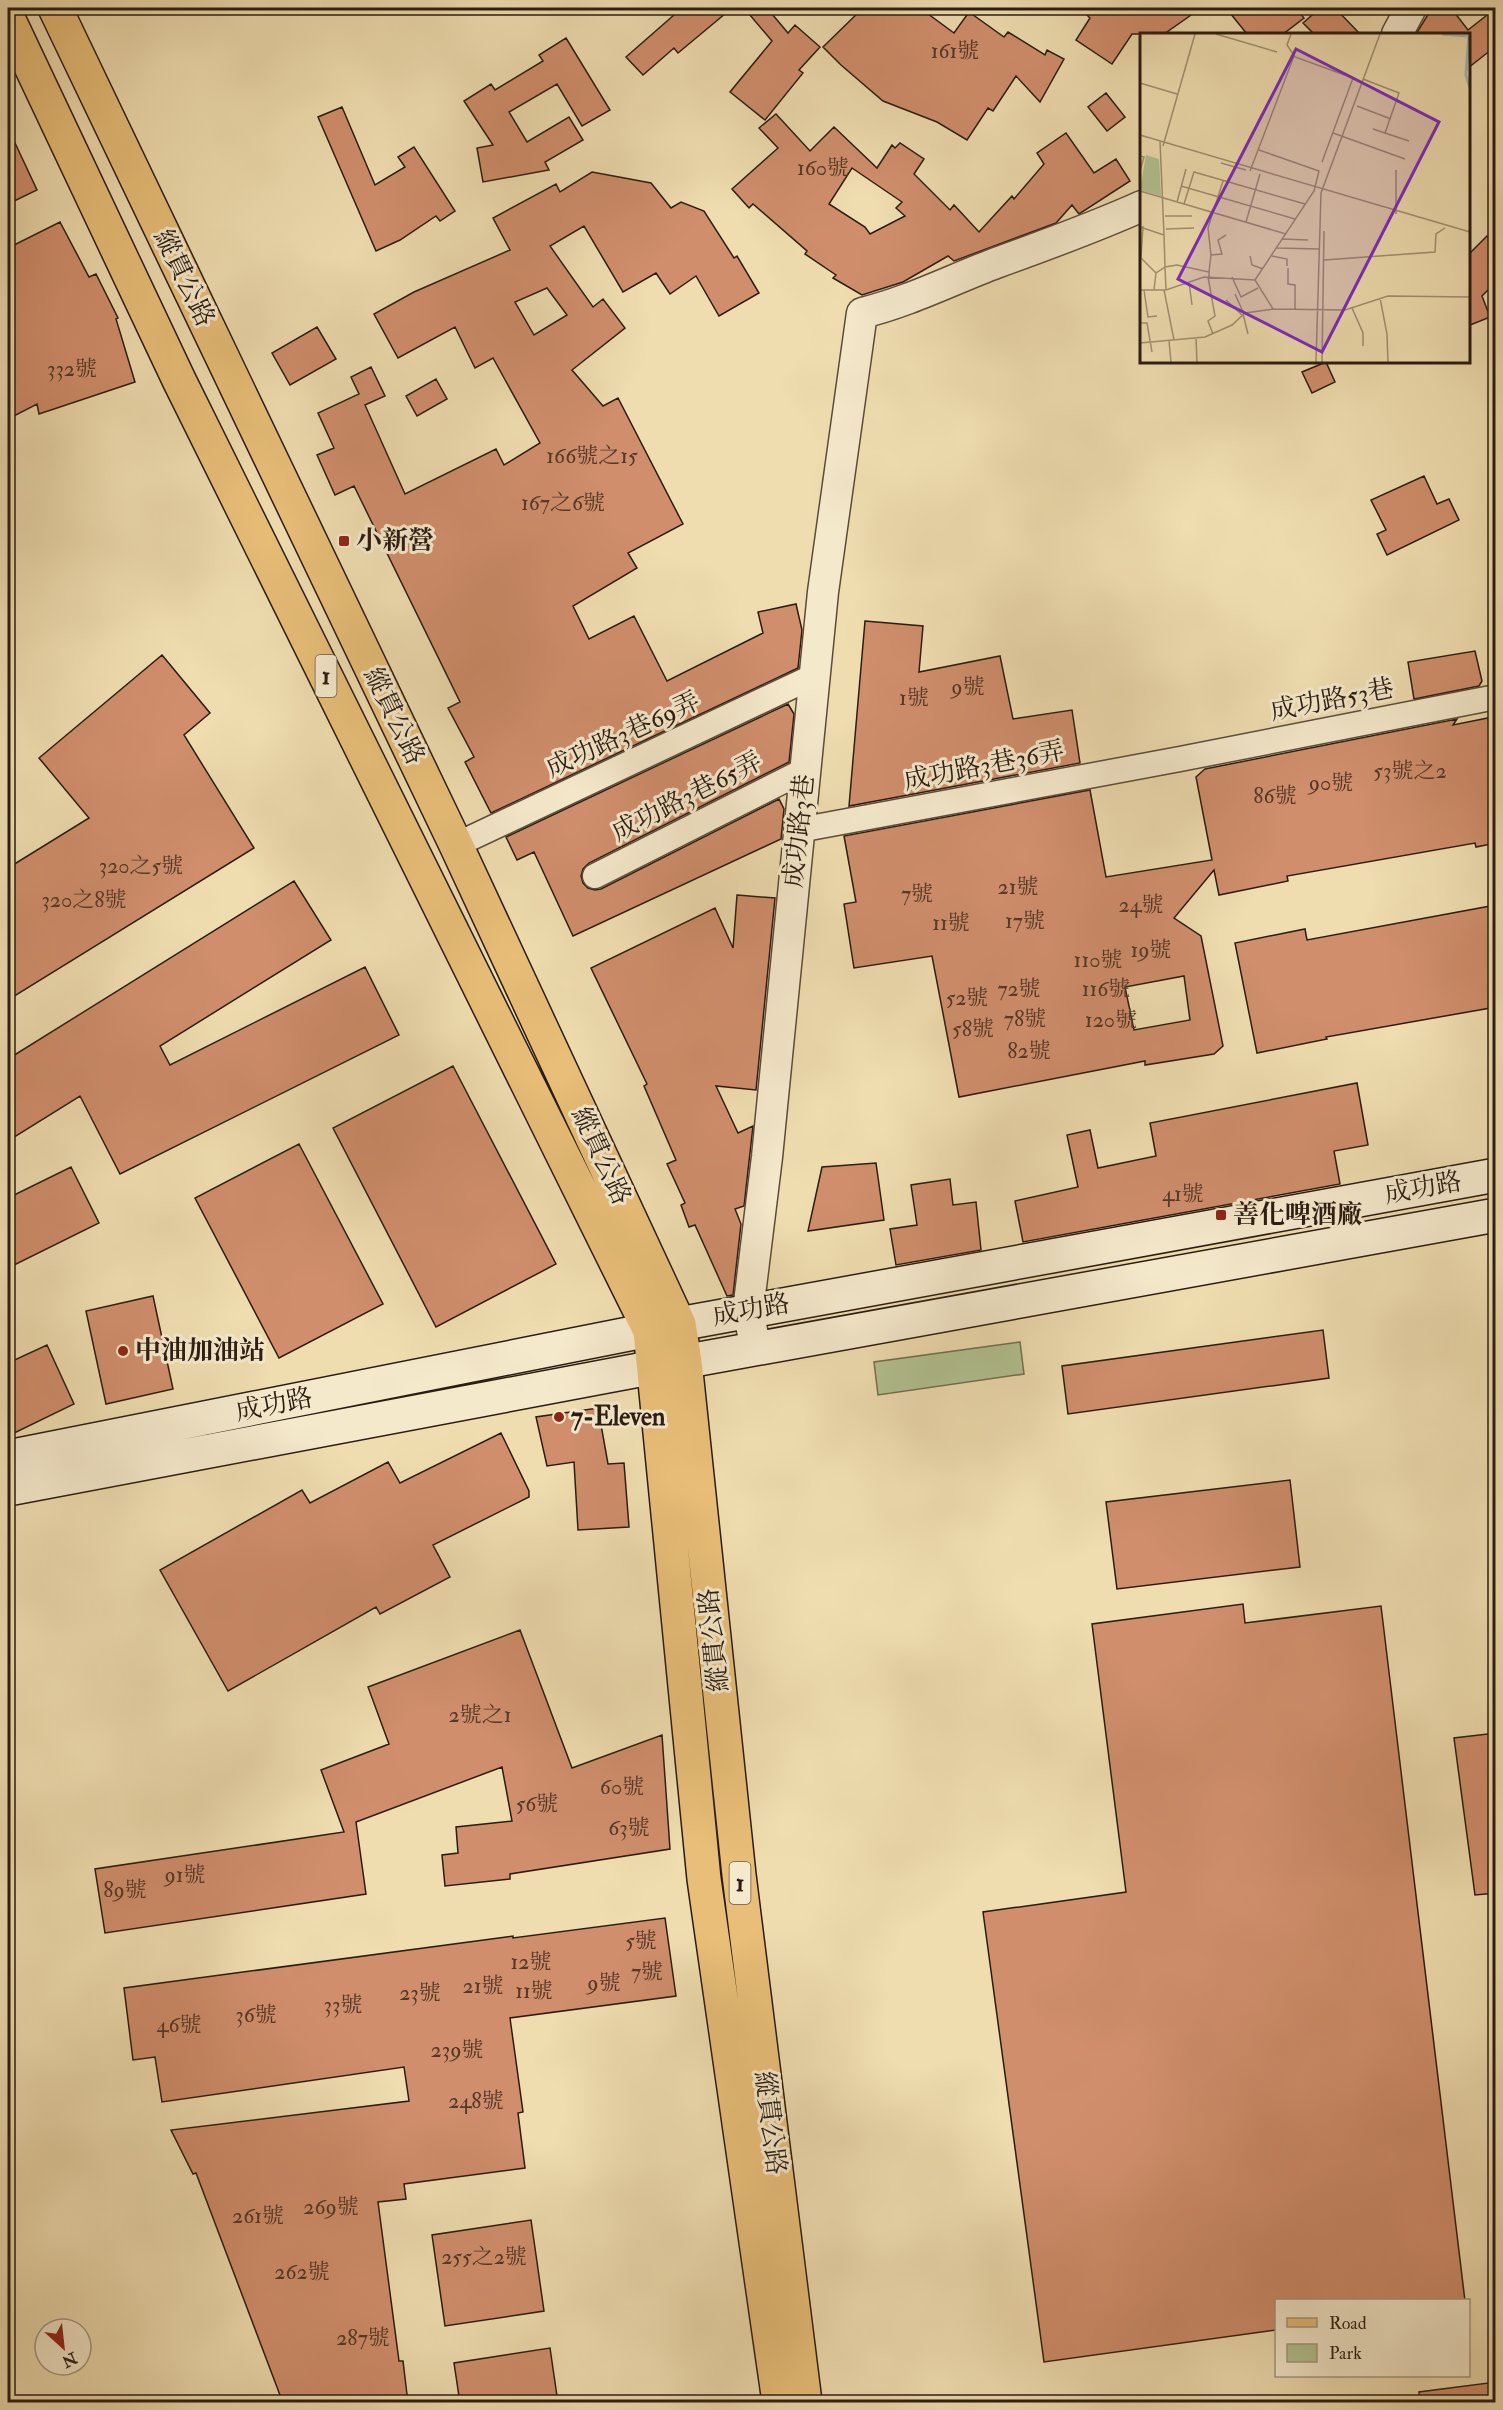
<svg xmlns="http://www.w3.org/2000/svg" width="1503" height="2410" font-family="'IM FELL Double Pica','Noto Serif TC',serif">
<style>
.green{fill:#b2c291;stroke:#6e6f52;stroke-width:1.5}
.building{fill:#d08e6c;stroke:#2a1c12;stroke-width:1.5;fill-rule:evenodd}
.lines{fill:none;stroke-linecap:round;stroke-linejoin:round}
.minor-casing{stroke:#5b4c3a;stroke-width:27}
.tertiary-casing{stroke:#5b4c3a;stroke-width:33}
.secondary-casing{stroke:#2a1c12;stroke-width:36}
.primary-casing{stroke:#2a1c12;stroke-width:36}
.minor{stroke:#f5e9cc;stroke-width:24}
.tertiary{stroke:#f5e9cc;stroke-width:30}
.secondary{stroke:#f5e9cc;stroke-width:33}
.primary{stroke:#e8be78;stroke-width:33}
.poi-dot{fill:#8f2418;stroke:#f5e9cc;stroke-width:2}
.labels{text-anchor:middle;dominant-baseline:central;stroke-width:6;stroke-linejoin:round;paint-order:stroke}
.number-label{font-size:22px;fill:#543828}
.shield{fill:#f5e9cc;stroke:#675a4a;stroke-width:1.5}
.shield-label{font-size:24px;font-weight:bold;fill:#2a1c12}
.street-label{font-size:26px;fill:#2a1c12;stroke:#f5e9cc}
.poi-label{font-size:26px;font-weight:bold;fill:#2a1c12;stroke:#f5e9cc;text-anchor:start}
.inset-river{fill:none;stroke:#a0b8b8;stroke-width:3}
.inset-road{fill:none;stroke:#a09071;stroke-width:1.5}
.view{fill:#7b2cbf;fill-opacity:0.15;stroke:#7b2cbf;stroke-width:3}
.inset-edge{fill:none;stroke:#2a1c12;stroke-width:3}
</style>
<rect width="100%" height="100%" fill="#efddb0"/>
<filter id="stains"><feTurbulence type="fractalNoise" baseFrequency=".00333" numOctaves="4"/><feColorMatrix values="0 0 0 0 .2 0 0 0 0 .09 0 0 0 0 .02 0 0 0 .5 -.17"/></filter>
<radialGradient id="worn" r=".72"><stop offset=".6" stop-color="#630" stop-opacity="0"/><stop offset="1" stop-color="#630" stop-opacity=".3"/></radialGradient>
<!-- green -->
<path class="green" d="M1020,1342L1024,1374L878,1395L874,1362Z"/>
<!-- building -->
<path class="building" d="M682,8H732L678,53L674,48L643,75L626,57Z
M744,8H767L788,33L795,25L820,47L799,70L803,73L765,120L730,92L772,41Z
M863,8H920L954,33L969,12L1004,37L1008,32L1045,55L1047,50L1064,59L1040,102L1016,76L993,111L988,108L967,140L937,122L883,101L841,65L823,47Z
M1080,8H1201L1164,34H1132L1112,64L1076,40L1090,18Z
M1226,8H1296L1304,18L1283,34H1247Z
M1320,8H1335L1360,34H1314L1303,23Z
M1432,8H1451L1468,30L1496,8V46L1468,68V34H1416Z
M566,38L610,110L582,126L557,84L509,112L527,142L569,117L583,140L545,162L549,170L483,182L477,148L493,145L464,101L491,84L495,90L543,61L539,55Z
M1106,93L1125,117L1107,131L1088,107Z
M342,107L375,185L405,167L398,157L414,147L455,211L440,221L436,216L400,240L376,251L318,117Z
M776,114L810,151L834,127L877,168L892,145L895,148L900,143L924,159L914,174L950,210L954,205L979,232L1012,196L1014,199L1044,164L1037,153L1066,133L1094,173L1116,159L1130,181L1079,214L1072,205L1056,223L954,261L948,256L903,282L862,295L833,278L836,275L805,254L807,251L753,204L749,208L732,189L778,148L759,128ZM852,168L902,202L896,208L905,216L870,234L865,227L829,204Z
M8,128L37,190L8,204Z
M592,172L651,183L671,208L681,202L704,211L734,258L737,256L759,293L719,316L696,276L670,294L656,273L623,292L584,226L550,246L593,307L603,299L625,328L572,370L603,406L618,398L683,524L628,553L637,568L573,606L589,639L634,616L667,681L763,633L758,612L796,604L802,630L798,668L491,813L465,762L474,757L448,708L460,702L354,486L335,495L317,455L334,448L318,413L359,394L351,377L371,367L385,396L365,405L405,494L496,449L504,465L540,443L493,358L475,368L455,327L398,358L374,314L414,292L510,250L493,218L556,184L560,192ZM547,288L567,315L534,335L515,302Z
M60,222L89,277L96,274L118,318L116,319L135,382L39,414L37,404L8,419V248Z
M1487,236L1496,243V282L1482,296L1490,317L1468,326V255Z
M317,327L336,359L290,385L272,353Z
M1326,362L1335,382L1312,393L1302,372Z
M436,379L447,399L417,416L406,396Z
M1424,476L1437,504L1449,499L1459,520L1387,555L1377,534L1386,530L1371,500Z
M865,621L923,626L919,672L1000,656L1013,719L1072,710L1080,763L849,806Z
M1475,651L1482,681L1479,686L1414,699L1408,662Z
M162,655L210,713L184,735L254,848L8,1000V868L89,818L39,758Z
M788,704L794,714L789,762L589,863L583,869L581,876L583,883L588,888L595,890L601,889L779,799L784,809L781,839L573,936L534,852L517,860L506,837Z
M1488,718L1496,759V843L1476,847L1475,843L1287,876L1288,881L1219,895L1214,870L1174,918L1201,936L1223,1046L1214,1054L1145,1065V1061L959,1097L932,956L854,968L844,904L856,902L844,836L1090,790L1106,877L1212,860L1196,777L1205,769L1457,719L1453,725ZM1184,976L1190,1020L1134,1030L1125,987Z
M294,881L331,940L160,1046L170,1065L365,967L399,1035L120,1174L80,1096L8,1141V1059Z
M737,895L775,898L756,1090L716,1086L738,1133L753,1126L744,1206L735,1209L741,1224L733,1295L727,1296L695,1225L689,1227L681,1205L685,1203L667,1164L676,1160L644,1086L647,1084L591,968L715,908L733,948Z
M1496,905V1007L1326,1037L1327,1039L1257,1053L1235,943L1305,929L1307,940Z
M453,1066L556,1264L436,1327L333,1128Z
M1357,1083L1368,1145L1334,1151L1340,1184L1023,1242L1015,1201L1078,1187L1067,1135L1090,1130L1098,1168L1156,1156L1150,1123Z
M299,1144L383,1304L279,1358L195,1198Z
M876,1163L884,1220L808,1231L822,1167Z
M71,1167L99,1223L8,1268V1198Z
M950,1179L953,1205L976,1202L981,1250L896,1265L890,1229L917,1225L911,1185Z
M153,1296L173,1389L106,1404L86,1311Z
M1323,1330L1329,1378L1068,1414L1062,1366Z
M47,1345L74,1404L8,1436V1363Z
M598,1408L608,1464L624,1463L629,1527L578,1530L574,1462L547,1466L536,1417Z
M501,1433L529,1491V1497L433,1545L450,1577L380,1614L376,1607L228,1691L160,1570L302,1490L310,1503L388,1462L400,1483Z
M1290,1480L1300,1567L1117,1589L1106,1502Z
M1243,1604L1245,1623L1381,1606L1465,2301H1276V2330L1044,2362L983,1912L1126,1892L1092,1624Z
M520,1630L572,1768L662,1735L670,1849L510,1874V1879L445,1886L442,1855L458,1853L456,1827L512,1821L502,1767L356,1822L366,1894L105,1933L95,1869L344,1832L321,1770L389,1744L368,1687Z
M1496,1733V1893L1475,1895L1454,1738Z
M665,1918L676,1996L510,2018L523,2112L518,2113L525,2168L404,2184L406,2199L378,2202L399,2361H403L408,2403H283L196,2173L193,2174L171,2130L409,2101L404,2067L162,2102L155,2057L133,2060L124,1988L513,1936V1938Z
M531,2220L544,2311L445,2326L432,2235Z
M550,2348L558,2403H460L454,2363Z
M1496,2382V2403H1420L1419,2392Z"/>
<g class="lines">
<defs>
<path id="minor" d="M799,830L1180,759L1496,697
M456,845L814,676
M595,876L805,770"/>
<path id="tertiary" d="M1397,34L1411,8
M756,1349L748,1311L767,1157L823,592L862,313C908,302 951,280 996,263C1046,245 1093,228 1142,206"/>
<path id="secondary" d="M8,1457L679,1324L1496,1175
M8,1489L655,1367L1496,1215"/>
<path id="primary" d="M55,8L456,845L679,1324L685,1362L739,1875L805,2402
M8,18L179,380L650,1331L704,1879L779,2402"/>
</defs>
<!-- minor casing -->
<use href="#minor" class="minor-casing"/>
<!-- tertiary casing -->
<use href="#tertiary" class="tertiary-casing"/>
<!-- secondary casing -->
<use href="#secondary" class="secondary-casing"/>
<!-- primary casing -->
<use href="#primary" class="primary-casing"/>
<!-- minor -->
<use href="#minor" class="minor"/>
<!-- tertiary -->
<use href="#tertiary" class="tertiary"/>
<!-- secondary -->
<use href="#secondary" class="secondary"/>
<!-- primary -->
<use href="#primary" class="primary"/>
</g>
<!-- markers -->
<g class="poi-dot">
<rect x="338" y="535" width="12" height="12" rx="3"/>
<rect x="1215" y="1209" width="12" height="12" rx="3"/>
<circle cx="123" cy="1351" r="6"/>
<circle cx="559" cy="1417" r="6"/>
</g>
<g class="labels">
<!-- number labels -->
<g class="number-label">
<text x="955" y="51">161號</text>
<text x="823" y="168">160號</text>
<text x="72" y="369">332號</text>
<text x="592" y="456">166號之15</text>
<text x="563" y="503">167之6號</text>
<text x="968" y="687">9號</text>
<text x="914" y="698">1號</text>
<text x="1410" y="771">53號之2</text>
<text x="1331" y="783">90號</text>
<text x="1275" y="796">86號</text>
<text x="141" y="866">320之5號</text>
<text x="1018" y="887">21號</text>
<text x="917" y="894">7號</text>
<text x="84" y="900">320之8號</text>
<text x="1141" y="905">24號</text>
<text x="1025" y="921">17號</text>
<text x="951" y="923">11號</text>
<text x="1151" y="950">19號</text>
<text x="1098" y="960">110號</text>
<text x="1019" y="989">72號</text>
<text x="1106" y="989">116號</text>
<text x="967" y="998">52號</text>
<text x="1025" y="1019">78號</text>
<text x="1111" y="1020">120號</text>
<text x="973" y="1029">58號</text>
<text x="1029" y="1051">82號</text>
<text x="1183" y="1194">41號</text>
<text x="480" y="1715">2號之1</text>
<text x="622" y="1787">60號</text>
<text x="537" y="1804">56號</text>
<text x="629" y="1828">63號</text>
<text x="185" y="1875">91號</text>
<text x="125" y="1890">89號</text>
<text x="641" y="1941">5號</text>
<text x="531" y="1962">12號</text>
<text x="647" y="1972">7號</text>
<text x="604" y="1983">9號</text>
<text x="483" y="1986">21號</text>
<text x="534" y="1991">11號</text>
<text x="420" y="1993">23號</text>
<text x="343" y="2005">33號</text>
<text x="256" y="2015">36號</text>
<text x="179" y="2025">46號</text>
<text x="457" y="2050">239號</text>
<text x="476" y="2101">248號</text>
<text x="331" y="2207">269號</text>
<text x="258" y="2216">261號</text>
<text x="484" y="2257">255之2號</text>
<text x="302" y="2272">262號</text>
<text x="363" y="2338">287號</text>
</g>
<!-- shield labels -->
<g class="shield">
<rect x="315.5" y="655" width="21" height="42" rx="4.5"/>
<rect x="729.5" y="1862" width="21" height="42" rx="4.5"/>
</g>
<g class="shield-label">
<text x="326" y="676">1</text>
<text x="740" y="1883">1</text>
</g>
<!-- street labels -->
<g class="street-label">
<text transform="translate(184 278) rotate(64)">縱貫公路</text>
<text transform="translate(1332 700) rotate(-11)">成功路53巷</text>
<text transform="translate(394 716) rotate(64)">縱貫公路</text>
<text transform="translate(623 735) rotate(-25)">成功路3巷69弄</text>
<text transform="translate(984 766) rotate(-11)">成功路3巷36弄</text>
<text transform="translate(687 797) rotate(-27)">成功路3巷65弄</text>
<text transform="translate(799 831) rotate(-84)">成功路3巷</text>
<text transform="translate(601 1156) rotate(65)">縱貫公路</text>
<text transform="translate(1423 1188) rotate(-10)">成功路</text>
<text transform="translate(751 1310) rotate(-10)">成功路</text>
<text transform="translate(274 1405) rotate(-11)">成功路</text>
<text transform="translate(714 1640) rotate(-96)">縱貫公路</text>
<text transform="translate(770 2123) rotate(83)">縱貫公路</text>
</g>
<!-- poi labels -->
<g class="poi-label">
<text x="356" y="541">小新營</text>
<text x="1233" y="1215">善化啤酒廠</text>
<text x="135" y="1351">中油加油站</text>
<text x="571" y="1417">7-Eleven</text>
</g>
</g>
<!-- overview -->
<g transform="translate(1140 33)">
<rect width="330" height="330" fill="#efddb0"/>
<path d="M6,122L19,126L21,163L0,157Z" fill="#b2c291"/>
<path class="inset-river" d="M302,1L329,3M329,1L326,42L330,55"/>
<path class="inset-road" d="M76,1L137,19M151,1L147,12L155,24L213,45L182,129M223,46L259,60L245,100M0,50L37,61M217,73L251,86M233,96L269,108M193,100L265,126M0,102L330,199M20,108L24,202M23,113L55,1M0,123L4,124L0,138M81,130L106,137M110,138L154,23M41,153L155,186M0,158L146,201M37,169L46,136M44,171L54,139L165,171M256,181V137M25,183H52M106,189L120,141M0,194L24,202L25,234L16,240L14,257M26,196L54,195M142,206L168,207M137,215L179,216M71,222L68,195L83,148M110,223L112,232L123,236M132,223L147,226V233M0,224L16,240M1,224L3,193M184,227L295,219L296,201L305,195M148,235V251L155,252V276M69,239L71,222L82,221L78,207L86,202M68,244L75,283L68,288L73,301M92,244L101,264L118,255M115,247L133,276L205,277L248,263L330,264M115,247L174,158L179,138L119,117M49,249L52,272M0,257H26L64,244L115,247M4,257L8,284L17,283M24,257L34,307M26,257L25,234L37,232L69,239V244M95,261L104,281M240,265L247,301L248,329M86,267L102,282M212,275L223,300V313M103,281L108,301M0,290H7L12,319M56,305L57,329M29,308L31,329M0,310L65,304L92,292L105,280L133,276M176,329L181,160L240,1M182,329L184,198"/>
<path class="view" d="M156,16L299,89L182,319L38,246Z"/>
<rect width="330" height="330" class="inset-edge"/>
</g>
<!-- margin -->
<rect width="1503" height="2410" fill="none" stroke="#efddb0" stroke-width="30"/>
<rect x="9" y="9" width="1485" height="2392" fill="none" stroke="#2a1c12" stroke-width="3"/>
<rect x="15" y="15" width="1473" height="2380" fill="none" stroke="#2a1c12" stroke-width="1.5"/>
<!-- legend -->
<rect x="1275" y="2299" width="195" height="78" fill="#f5e9cc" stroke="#a49782" stroke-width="1.5"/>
<rect x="1287" y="2318" width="30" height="9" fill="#e8be78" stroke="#a49782" stroke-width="1.5"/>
<text x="1329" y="2329" font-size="18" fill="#2a1c12">Road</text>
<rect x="1287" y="2344" width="30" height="18" fill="#b2c291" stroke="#a49782" stroke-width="1.5"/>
<text x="1329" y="2359" font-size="18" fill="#2a1c12">Park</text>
<!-- north arrow -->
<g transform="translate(63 2347) rotate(153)"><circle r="28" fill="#f5e9cc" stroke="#a49782" stroke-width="1.5"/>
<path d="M0-4.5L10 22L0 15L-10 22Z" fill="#8f2418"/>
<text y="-9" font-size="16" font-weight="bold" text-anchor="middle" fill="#2a1c12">N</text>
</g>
<rect width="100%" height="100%" filter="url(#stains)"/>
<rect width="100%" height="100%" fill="url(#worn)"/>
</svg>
